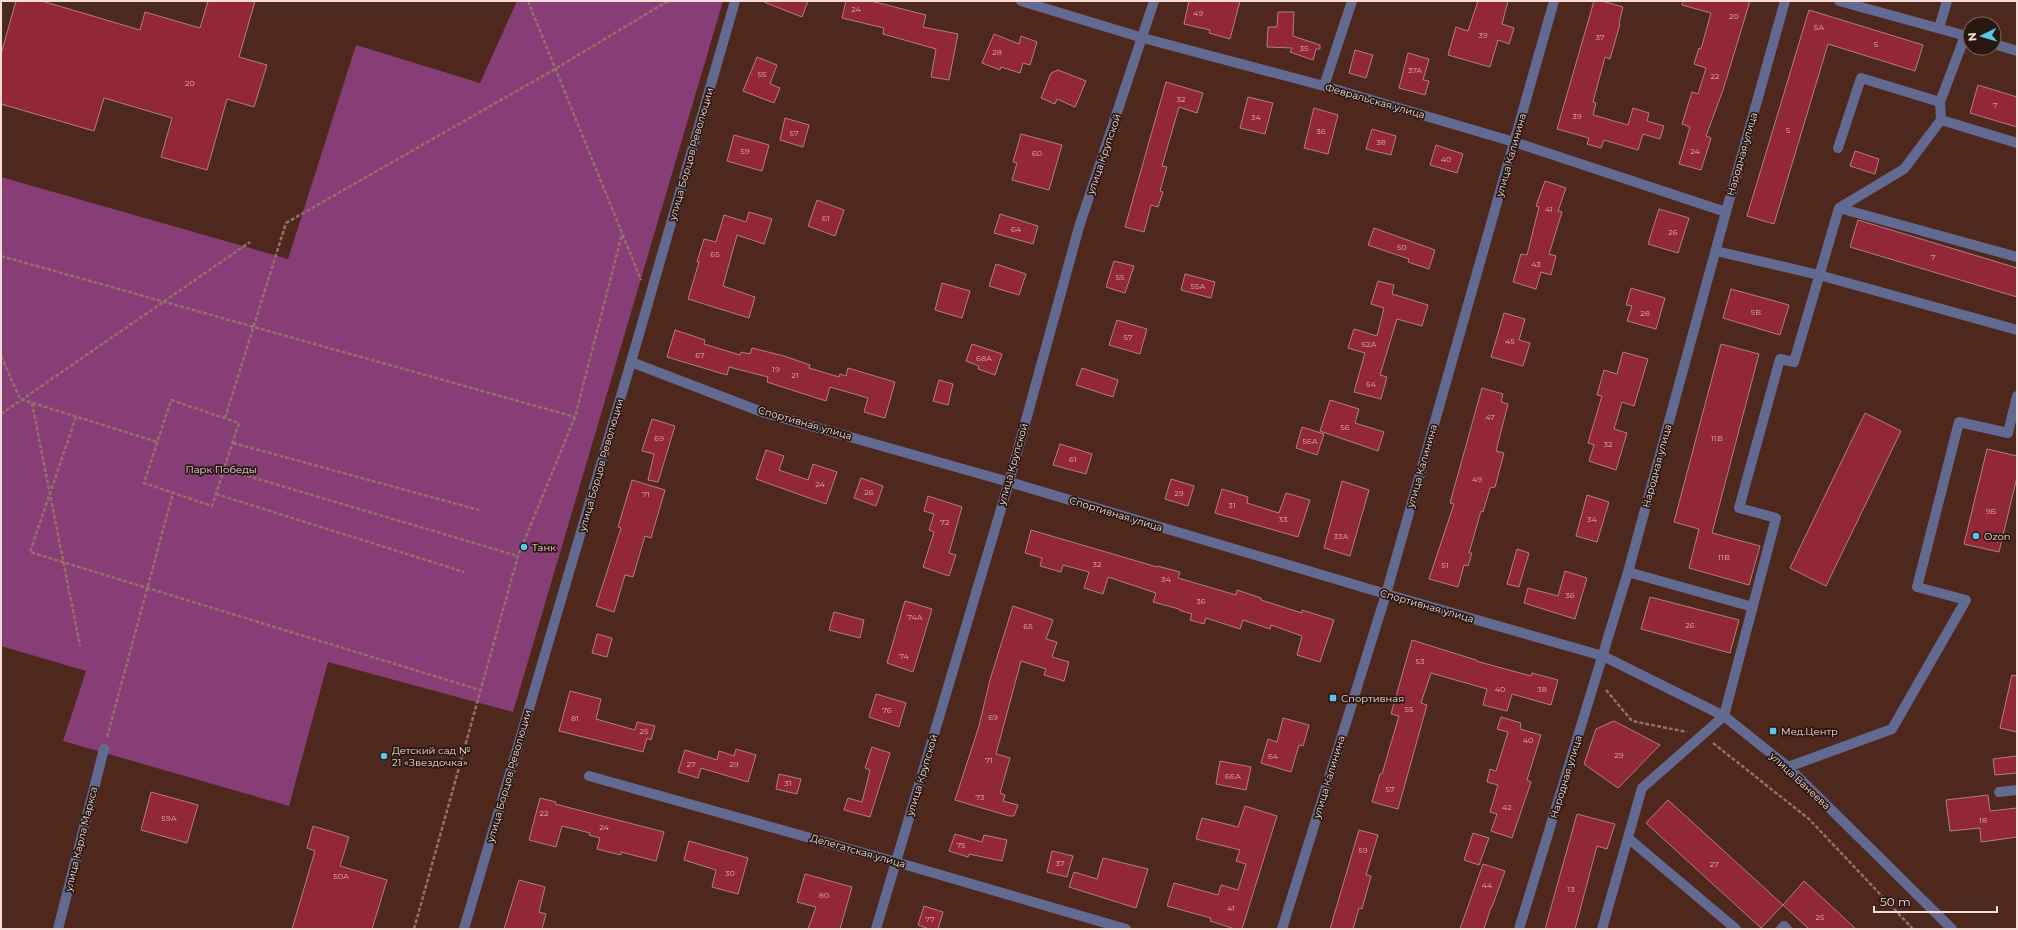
<svg xmlns="http://www.w3.org/2000/svg" width="2018" height="930" font-family="Montserrat,sans-serif">
<style>
.green{fill:#873e77}
.building{fill:#922738;stroke:#b17f81}
.lines{fill:none;stroke-linecap:round;stroke-linejoin:round}
.path{stroke:#937167;stroke-width:2.5;stroke-dasharray:4 2;stroke-linecap:butt}
.minor{stroke:#636a92;stroke-width:10}
.poi-dot{fill:#58c8e4;stroke:#291712;stroke-width:1.5}
.labels{text-anchor:middle;dominant-baseline:central;stroke-width:3.5;stroke-linejoin:round;paint-order:stroke}
.number-label{font-size:8px;fill:#deb0ae}
.street-label{font-size:10px;fill:#f7ddd5;stroke:#291712}
.park-label{font-size:10px;fill:#f1d9ea;stroke:#291712}
.poi-label{font-size:10px;fill:#f7ddd5;stroke:#291712;text-anchor:start}
</style>
<rect width="100%" height="100%" fill="#4f281d"/>
<!-- green -->
<path class="green" d="M517,1H723L513,712L328,662L289,806L63,741L86,671L1,646V177L288,259L356,45L480,83Z"/>
<!-- building -->
<path class="building" d="M16,1H42L140,30L145,12L200,28L208,1H255L239,57L267,65L254,107L227,99L207,170L161,157L172,118L104,98L94,131L1,104V54Z
M764,1H808L802,17L764,2Z
M846,1H871L926,15L923,27L958,34L949,80L931,77L936,49L883,34L884,28L842,18Z
M1189,1H1240L1230,39L1209,33L1210,30L1184,24Z
M1478,1H1508L1502,24L1514,28L1509,44L1498,40L1490,67L1448,55L1456,27L1468,31Z
M1594,1H1602L1623,7L1619,23L1620,24L1610,59L1605,57L1593,102L1596,103L1593,115L1628,125L1633,108L1649,113L1647,121L1664,126L1660,139L1643,134L1638,150L1604,140L1601,148L1587,144L1589,138L1557,129Z
M1683,1H1750L1723,90L1706,136L1711,138L1701,170L1679,164L1690,127L1682,124L1692,92L1698,94L1706,68L1694,64L1699,48L1701,49L1711,13L1682,5Z
M1809,10L1923,45L1915,71L1828,44L1774,224L1747,216Z
M1278,12H1294L1293,36L1320,45V49H1316L1313,60L1290,52L1292,48L1267,47L1268,27H1277Z
M994,34L1019,44L1021,36L1037,42L1030,65L1023,63L1020,73L1001,67L1000,70L982,63Z
M1355,50L1373,55L1366,78L1349,73Z
M1408,53L1429,59L1423,80L1429,81L1425,95L1399,88Z
M757,57L777,65L770,84L780,88L774,103L743,91Z
M1058,70L1086,81L1075,107L1057,99L1055,104L1041,98L1051,73Z
M1166,82L1203,93L1197,113L1179,107L1162,166L1167,167L1160,191L1163,192L1158,207L1151,205L1144,232L1125,227Z
M1978,85L2017,97V127L1970,113Z
M1248,97L1273,103L1265,134L1240,128Z
M1314,108L1338,115L1328,154L1304,148Z
M785,118L809,125L803,147L780,140Z
M1372,129L1396,136L1391,155L1366,149Z
M1021,134L1062,145L1049,190L1012,180L1017,163L1013,162Z
M734,135L769,145L762,171L727,161Z
M1436,145L1463,154L1457,173L1430,165Z
M1855,151L1879,159L1875,174L1850,166Z
M1545,181L1566,188L1558,211L1562,212L1549,254L1556,256L1551,275L1541,272L1536,289L1513,282L1521,254L1527,255L1539,207L1536,206Z
M817,200L844,210L835,236L808,226Z
M1659,209L1689,218L1678,253L1648,244Z
M749,212L772,219L764,244L737,235L723,286L755,297L749,318L688,299L699,262H697L704,239L716,242L724,215L746,222Z
M1000,214L1038,226L1033,244L994,233Z
M1858,220L2017,268V297L1850,247Z
M1374,228L1435,250L1429,269L1408,262L1409,259L1368,245Z
M1114,261L1134,266L1125,293L1106,287Z
M996,264L1026,274L1019,295L989,286Z
M1185,274L1215,282L1211,298L1181,290Z
M1378,281L1394,285L1392,294L1428,305L1422,326L1397,319L1380,375L1387,377L1381,399L1354,392L1365,353L1348,348L1354,329L1377,336L1384,308L1371,304Z
M942,283L970,291L962,318L935,310Z
M1631,288L1665,298L1656,329L1627,321L1632,306L1626,305Z
M1731,289L1789,305L1780,335L1723,318Z
M1504,313L1525,319L1519,340L1530,343L1523,366L1491,357Z
M1117,320L1147,329L1140,354L1109,345Z
M675,330L705,340L704,344L740,355L741,352L750,354L752,348L784,356L810,365L809,368L839,377L840,374L846,376L848,368L895,382L885,418L864,412L868,398L830,387L826,401L767,382L768,377L729,367L727,375L667,357Z
M972,344L1002,354L995,375L978,369L979,366L966,361Z
M1721,344L1759,354L1712,533L1760,546L1749,585L1689,568L1699,529L1674,522Z
M1623,352L1648,359L1634,406L1622,402L1614,429L1627,433L1616,470L1589,461L1594,445L1588,443L1602,396L1597,395L1604,370L1617,374Z
M1082,368L1118,380L1113,397L1076,385Z
M939,380L953,384L948,405L933,401Z
M1482,388L1503,394L1501,402L1508,404L1496,451L1504,453L1495,487L1490,488L1483,512L1481,511L1469,553H1472L1468,566L1464,565L1458,587L1429,579L1454,504L1450,503Z
M1330,400L1359,409L1355,423L1384,432L1378,451L1320,431Z
M1865,413L1901,431L1826,586L1790,568Z
M652,419L675,426L658,482L648,480L654,454L642,451Z
M1302,427L1324,434L1317,455L1296,448Z
M1060,444L1092,454L1086,474L1053,465Z
M1987,449L2017,456V477L1999,552L1964,544Z
M766,450L784,456L779,470L808,480L813,464L837,472L826,504L756,479Z
M861,478L883,486L876,506L854,498Z
M1171,479L1194,486L1188,506L1165,499Z
M632,480L665,490L651,538L645,536L633,577L625,575L614,612L596,606L621,528L618,527Z
M1342,481L1369,490L1350,556L1324,548Z
M1222,489L1248,497L1247,503L1279,513L1286,493L1310,500L1298,537L1215,513Z
M1587,495L1609,502L1597,542L1576,536Z
M928,496L962,507L949,553L956,555L949,576L923,567L934,532L929,530L934,514L924,511Z
M1031,530L1157,567V566L1180,572L1178,578L1236,595L1237,590L1261,598V600L1302,613V610L1334,620L1320,662L1297,655L1302,636L1271,625L1270,629L1243,620L1240,629L1206,618L1204,624L1190,620L1192,614L1179,610V609L1153,602L1156,593L1108,577L1103,594L1084,588L1089,572L1063,565L1061,572L1040,566L1042,558L1025,553Z
M1517,549L1529,553L1519,587L1507,584Z
M1565,571L1587,578L1575,619L1524,603L1528,588L1558,596Z
M1650,597L1739,620L1730,653L1641,629Z
M905,601L932,609L913,672L887,663Z
M1013,606L1053,620L1046,639L1057,642L1052,657L1069,662L1064,681L1044,675L1046,669L1021,661L996,754L1010,758L1000,793L1005,795L1003,801L1018,805L1014,816H1009L955,800L979,726L990,680Z
M834,612L864,620L860,638L829,630Z
M597,634L612,638L607,657L592,653Z
M1412,640L1476,660V661L1531,676L1532,673L1558,680L1551,705L1512,694L1507,711L1483,705L1487,689L1431,673L1421,703L1427,705L1398,809L1372,802L1380,774H1382L1399,716L1391,714Z
M2012,675L2017,676V732L2000,728Z
M570,691L601,699L596,719L635,730L637,722L655,726L651,740L647,738L643,752L559,731Z
M876,694L906,703L899,727L869,717Z
M1501,717L1521,723L1520,729L1541,735L1527,780L1531,782L1512,838L1491,831L1497,814L1490,812L1498,785L1487,782L1490,769L1496,771L1508,732L1497,729Z
M1283,718L1309,725L1303,746L1299,745L1291,772L1261,763L1268,739L1277,742Z
M1614,721L1660,745L1618,788L1584,764L1596,729Z
M872,747L890,753L870,817L844,810L848,798L862,802L870,770L865,768Z
M736,749L756,755L748,782L701,768L698,778L678,772L685,750L717,760L719,751L734,756Z
M2017,756V773L1995,775L1993,759Z
M1220,761L1251,767L1246,790L1216,784Z
M779,774L801,779L797,794L776,789Z
M151,792L198,805L187,843L141,830Z
M1988,795L1990,811L2017,808V837L1981,842L1980,828L1950,831L1946,800Z
M540,798L556,802L555,804L664,832L656,861L621,852V855L597,849L600,838L589,835L590,833L562,826L556,847L529,840Z
M1668,800L1783,905L1761,928L1646,823Z
M1245,806L1277,816L1242,929H1235L1210,921L1211,918L1167,906L1174,883L1218,895L1221,885L1238,890L1246,864L1236,861L1240,850L1196,839L1202,818L1238,827Z
M1577,814L1615,824L1607,849L1597,846L1575,929H1545Z
M313,826L349,837L340,866L387,880L372,929H292L315,851L307,848Z
M1359,830L1378,835L1366,875L1371,876L1362,909L1359,908L1353,929H1330Z
M1473,833L1489,838L1479,865L1464,860Z
M955,834L982,842L984,835L1007,840L1002,861L969,854L968,857L949,851Z
M689,841L748,858L738,894L712,887L716,870L684,860Z
M1052,851L1073,856L1067,877L1047,872Z
M1103,858L1148,869L1136,908L1069,887L1074,872L1097,879Z
M1483,864L1505,871L1492,907H1491L1484,929H1460Z
M805,874L852,887L840,929H808L816,907L797,902Z
M519,880L545,887L539,912L546,914L542,929H504Z
M1804,881L1856,929H1809L1783,905Z
M924,906L943,912L938,929H929L918,925Z"/>
<g class="lines">
<!-- path -->
<path class="path" d="M528,1L641,280
M1,256L575,417
M1,356L20,399L157,442
M171,400L239,423L212,506L144,483Z
M32,403L80,646
M1,414L250,242
M76,417L30,552L480,690
M225,418L286,223L555,69L668,1
M233,443L479,510
M224,469L518,556
M216,494L464,572
M1606,690L1632,721L1687,732
M107,737L173,493
M1713,743L1809,819L1913,929
M414,929L518,556L575,417L622,234"/>
<!-- minor -->
<path class="minor" d="M1021,1L1143,38L1324,86L1514,142L1726,212
M1839,1L1970,37
M1939,28L1947,1
M1994,44L2017,51
M1324,86L1352,1
M1941,120L2017,143
M1838,148L1861,78L1940,102
M1839,208L2017,257
M1716,251L1819,275L2017,330
M631,362L762,412L1009,482L1386,594L1603,656L1724,716L1788,767L1952,929
M1628,572L1753,607
M1788,767L1892,729L1966,600L1917,587L1959,422L2008,433L2017,396
M589,776L896,862L1126,929
M1999,792L2017,790
M1628,838L1736,929
M58,929L104,749
M464,929L631,362L735,1
M876,929L1009,482L1079,227L1154,1
M1282,929L1386,594L1554,1
M1519,929L1628,572L1726,212L1785,1
M1602,929L1642,788L1724,716L1776,518L1739,508L1780,359L1794,362L1839,208L1904,169L1941,120L1940,102L1965,36
M1781,929L1784,926L1787,929"/>
</g>
<!-- markers -->
<g class="poi-dot">
<circle cx="1976" cy="536" r="4"/>
<circle cx="524" cy="547" r="4"/>
<rect x="1329" y="694" width="8" height="8" rx="2"/>
<rect x="1769" y="727" width="8" height="8" rx="2"/>
<circle cx="384" cy="756" r="4"/>
</g>
<g class="labels">
<!-- number labels -->
<g class="number-label">
<text x="856" y="9">24</text>
<text x="1198" y="13">49</text>
<text x="1734" y="16">20</text>
<text x="1819" y="27">5А</text>
<text x="1483" y="35">39</text>
<text x="1600" y="37">37</text>
<text x="1876" y="44">5</text>
<text x="1304" y="48">35</text>
<text x="997" y="52">28</text>
<text x="1415" y="70">37А</text>
<text x="762" y="74">55</text>
<text x="1715" y="76">22</text>
<text x="190" y="83">20</text>
<text x="1181" y="99">32</text>
<text x="1995" y="105">7</text>
<text x="1577" y="116">39</text>
<text x="1256" y="117">34</text>
<text x="1788" y="130">5</text>
<text x="1321" y="131">36</text>
<text x="794" y="133">57</text>
<text x="1381" y="142">38</text>
<text x="745" y="151">59</text>
<text x="1695" y="151">24</text>
<text x="1037" y="153">60</text>
<text x="1446" y="159">40</text>
<text x="1549" y="209">41</text>
<text x="826" y="218">61</text>
<text x="1016" y="229">64</text>
<text x="1673" y="232">26</text>
<text x="1402" y="247">50</text>
<text x="715" y="254">65</text>
<text x="1933" y="257">7</text>
<text x="1536" y="264">43</text>
<text x="1120" y="277">55</text>
<text x="1198" y="286">55А</text>
<text x="1756" y="312">5В</text>
<text x="1645" y="313">28</text>
<text x="1128" y="337">57</text>
<text x="1510" y="341">45</text>
<text x="1369" y="344">52А</text>
<text x="700" y="355">67</text>
<text x="984" y="358">68А</text>
<text x="776" y="369">19</text>
<text x="795" y="375">21</text>
<text x="1371" y="384">54</text>
<text x="1490" y="417">47</text>
<text x="1345" y="427">56</text>
<text x="659" y="438">69</text>
<text x="1717" y="438">11В</text>
<text x="1310" y="441">56А</text>
<text x="1608" y="444">32</text>
<text x="1073" y="459">61</text>
<text x="1477" y="479">49</text>
<text x="820" y="484">24</text>
<text x="869" y="492">26</text>
<text x="1179" y="493">29</text>
<text x="646" y="494">71</text>
<text x="1232" y="505">31</text>
<text x="1991" y="511">9Б</text>
<text x="1283" y="519">33</text>
<text x="1592" y="519">34</text>
<text x="945" y="522">72</text>
<text x="1341" y="536">33А</text>
<text x="1724" y="557">11В</text>
<text x="1097" y="564">32</text>
<text x="1445" y="565">51</text>
<text x="1166" y="579">34</text>
<text x="1570" y="595">36</text>
<text x="1201" y="601">36</text>
<text x="915" y="617">74А</text>
<text x="1690" y="625">26</text>
<text x="1028" y="626">65</text>
<text x="904" y="656">74</text>
<text x="1420" y="661">53</text>
<text x="1500" y="689">40</text>
<text x="1542" y="689">38</text>
<text x="1409" y="709">55</text>
<text x="887" y="710">76</text>
<text x="993" y="717">69</text>
<text x="575" y="718">81</text>
<text x="644" y="731">25</text>
<text x="1528" y="740">40</text>
<text x="1619" y="755">29</text>
<text x="1273" y="756">64</text>
<text x="989" y="760">71</text>
<text x="691" y="764">27</text>
<text x="734" y="764">29</text>
<text x="1233" y="776">66А</text>
<text x="788" y="783">31</text>
<text x="1390" y="789">57</text>
<text x="980" y="797">73</text>
<text x="1507" y="807">42</text>
<text x="544" y="813">22</text>
<text x="169" y="818">59А</text>
<text x="1983" y="820">18</text>
<text x="604" y="827">24</text>
<text x="961" y="845">75</text>
<text x="1363" y="850">59</text>
<text x="1060" y="863">37</text>
<text x="1714" y="864">27</text>
<text x="730" y="873">30</text>
<text x="341" y="876">50А</text>
<text x="1487" y="885">44</text>
<text x="1571" y="889">13</text>
<text x="824" y="895">80</text>
<text x="1231" y="908">41</text>
<text x="1820" y="917">25</text>
<text x="930" y="919">77</text>
</g>
<!-- street labels -->
<g class="street-label">
<text transform="translate(1375 101) rotate(16)">Февральская улица</text>
<text transform="translate(691 154) rotate(-74)">улица Борцов Революции</text>
<text transform="translate(1104 154) rotate(-71)">улица Крупской</text>
<text transform="translate(1742 154) rotate(-74)">Народная улица</text>
<text transform="translate(1511 155) rotate(-74)">улица Калинина</text>
<text transform="translate(805 423) rotate(16)">Спортивная улица</text>
<text transform="translate(1013 464) rotate(-74)">улица Крупской</text>
<text transform="translate(601 465) rotate(-74)">улица Борцов Революции</text>
<text transform="translate(1422 466) rotate(-74)">улица Калинина</text>
<text transform="translate(1657 466) rotate(-75)">Народная улица</text>
<text transform="translate(1116 514) rotate(17)">Спортивная улица</text>
<text transform="translate(1427 606) rotate(16)">Спортивная улица</text>
<text transform="translate(922 775) rotate(-73)">улица Крупской</text>
<text transform="translate(509 776) rotate(-74)">улица Борцов Революции</text>
<text transform="translate(1329 777) rotate(-73)">улица Калинина</text>
<text transform="translate(1566 777) rotate(-73)">Народная улица</text>
<text transform="translate(1800 781) rotate(43)">улица Ванеева</text>
<text transform="translate(81 839) rotate(-76)">улица Карла Маркса</text>
<text transform="translate(858 851) rotate(16)">Делегатская улица</text>
</g>
<!-- park labels -->
<g class="park-label">
<text x="221" y="469">Парк Победы</text>
</g>
<!-- poi labels -->
<g class="poi-label">
<text x="1984" y="536">Ozon</text>
<text x="532" y="547">Танк</text>
<text x="1341" y="698">Спортивная</text>
<text x="1781" y="731">Мед.Центр</text>
<text x="392" y="750">Детский сад №<tspan x="392" dy="12">21 «Звездочка»</tspan></text>
</g>
</g>
<!-- border -->
<rect width="2018" height="930" fill="none" stroke="#f7ddd5" stroke-width="4"/>
<!-- north arrow -->
<g transform="translate(1982 36) rotate(265)"><circle r="19" fill="#291712" stroke="#7b6660"/>
<path d="M0-3L7 15L0 10L-7 15Z" fill="#58c8e4"/>
<text y="-6" font-size="11" font-weight="bold" text-anchor="middle" fill="#f7ddd5">N</text>
</g>
<!-- scale -->
<path d="M1874 906v6h123v-6" fill="none" stroke="#f7ddd5" stroke-width="2"/>
<text x="1880" y="906" font-size="12" fill="#f7ddd5" stroke="#291712" stroke-width="3" paint-order="stroke">50 m</text>
</svg>
